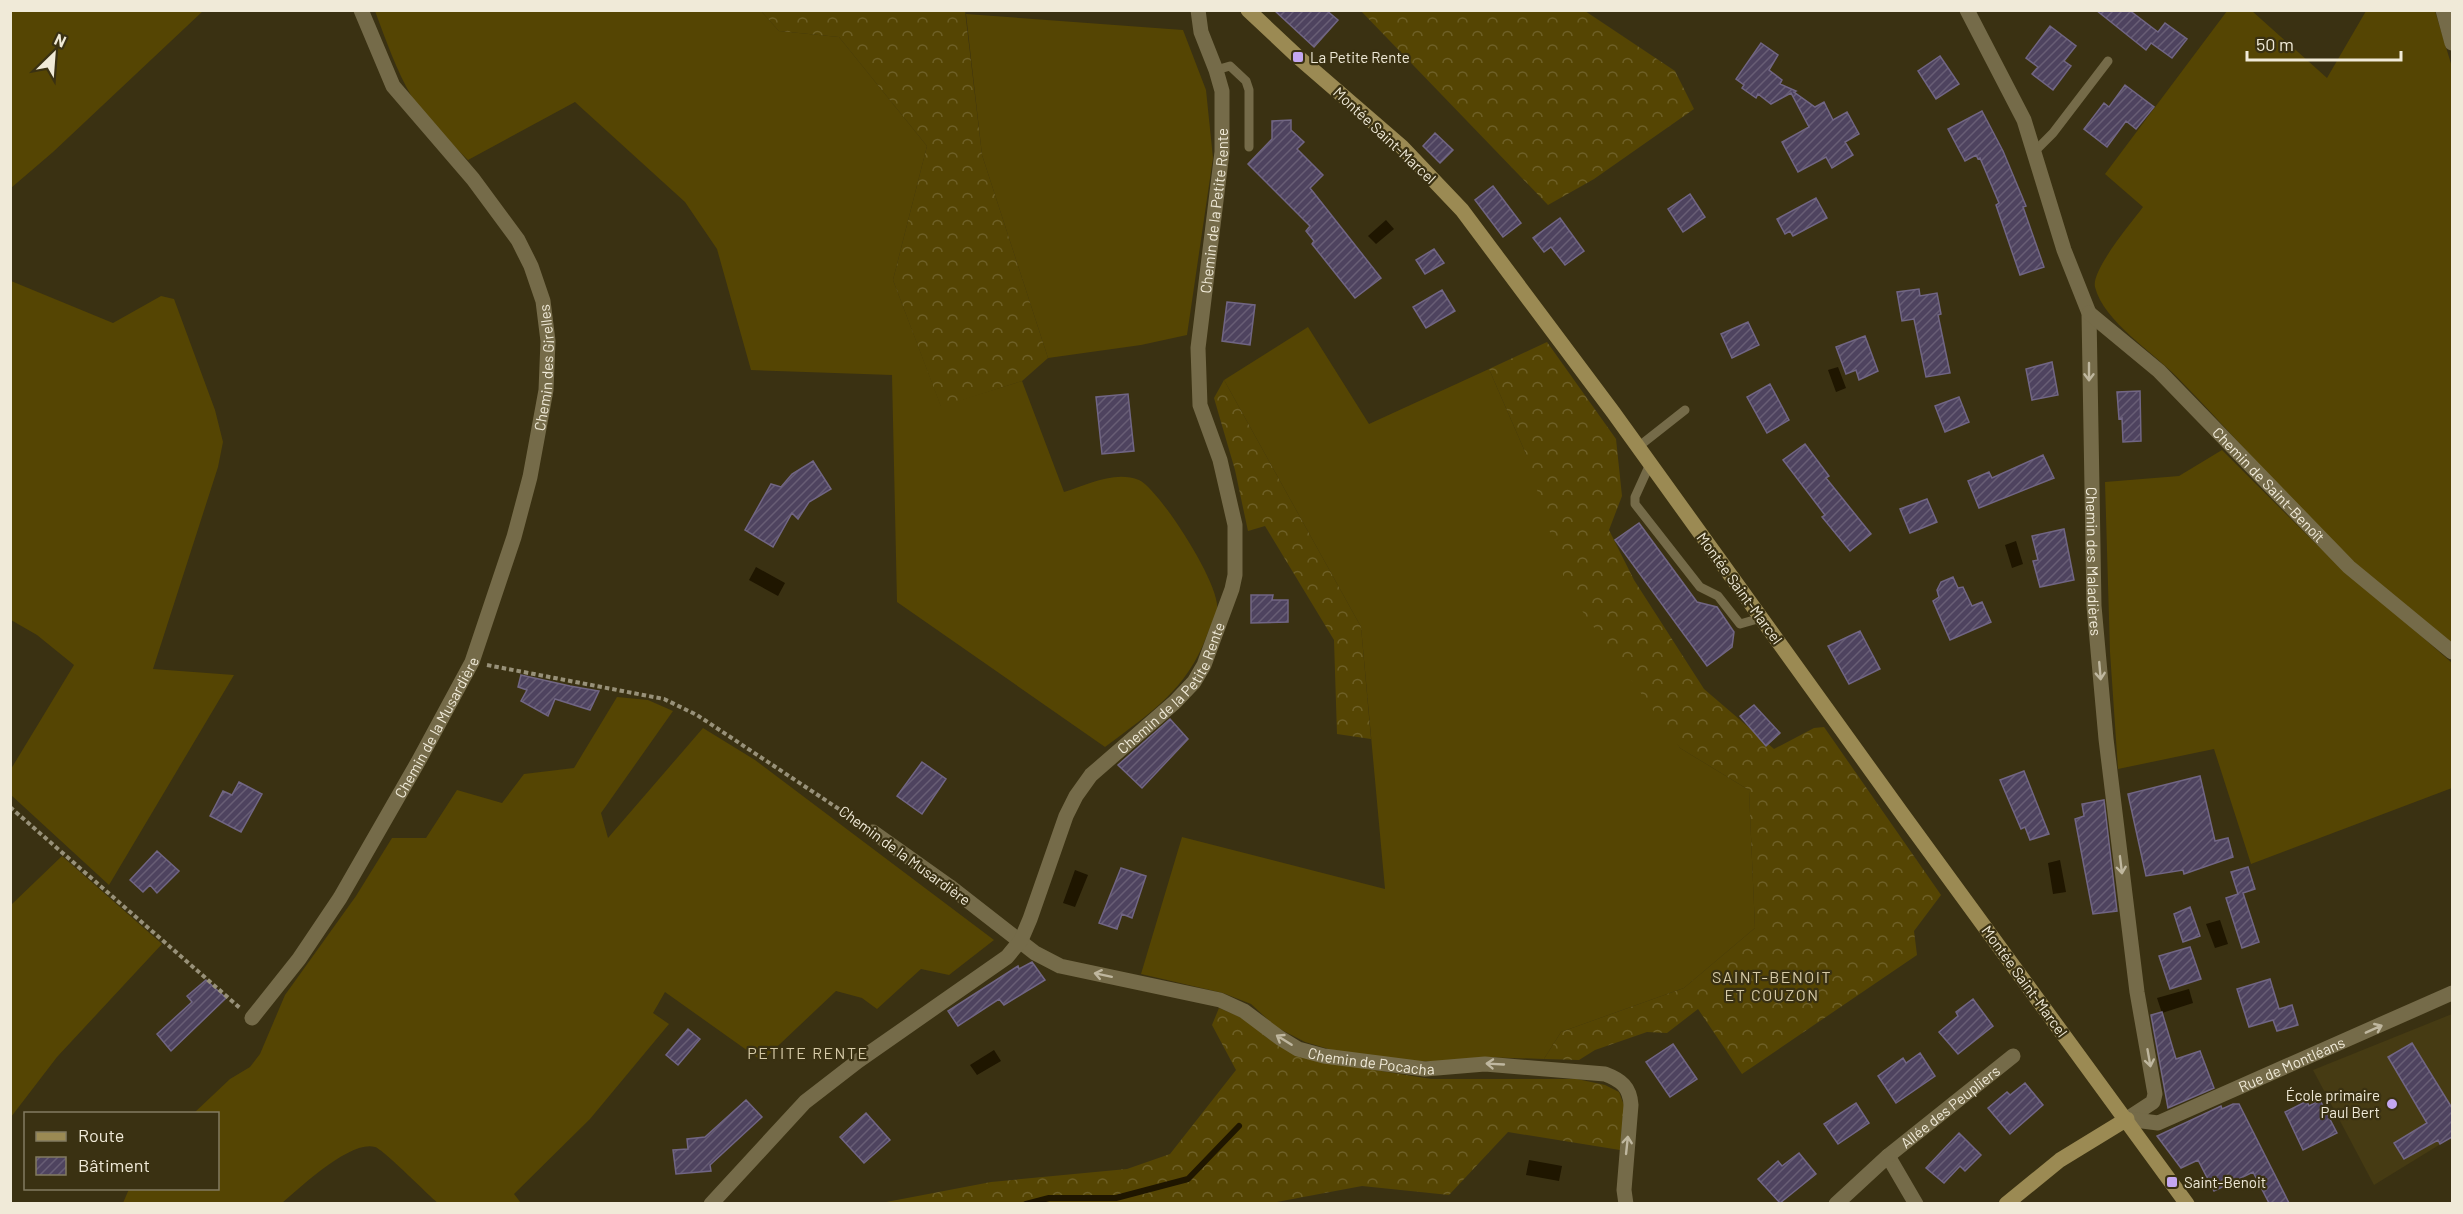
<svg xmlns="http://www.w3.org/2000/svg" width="2463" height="1214" font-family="Barlow,sans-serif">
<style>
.built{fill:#463b13}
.grass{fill:#554503}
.forest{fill:url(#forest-crowns)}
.water{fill:#1f1600}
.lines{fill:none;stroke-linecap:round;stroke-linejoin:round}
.stream{stroke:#1f1600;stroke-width:6}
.building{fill:url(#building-hatch);stroke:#716684;stroke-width:1.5}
.path{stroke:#989179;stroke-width:4;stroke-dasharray:4.5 3;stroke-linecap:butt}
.lane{stroke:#756b49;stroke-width:9}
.street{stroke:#756b49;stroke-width:15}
.secondary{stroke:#9b8a53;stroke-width:15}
.oneway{stroke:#bfb79f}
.poi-dot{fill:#c4a7f1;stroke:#3a3112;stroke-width:2}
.labels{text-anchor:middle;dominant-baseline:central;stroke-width:4.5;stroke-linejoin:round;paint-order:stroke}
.poi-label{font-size:15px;fill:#f0ead8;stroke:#3a3112;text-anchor:start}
.street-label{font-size:15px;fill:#f0ead8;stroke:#3a3112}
.neighbourhood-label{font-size:16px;letter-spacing:1.5px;fill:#d7cba8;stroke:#3a3112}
</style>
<defs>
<pattern id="forest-crowns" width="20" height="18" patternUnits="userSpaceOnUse" patternTransform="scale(1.5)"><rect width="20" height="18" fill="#554503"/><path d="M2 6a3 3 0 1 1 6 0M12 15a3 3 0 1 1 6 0" fill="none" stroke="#6e6027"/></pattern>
<pattern id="building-hatch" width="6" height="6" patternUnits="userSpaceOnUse" patternTransform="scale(1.5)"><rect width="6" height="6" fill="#4e435f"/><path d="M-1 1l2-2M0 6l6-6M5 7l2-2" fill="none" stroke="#685e75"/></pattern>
</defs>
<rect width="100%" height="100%" fill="#3a3112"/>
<!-- built -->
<path class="built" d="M2452,1014V1137L2374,1185L2313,1070Z"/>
<!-- grass -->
<path class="grass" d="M11,10H203V11L53,152L11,188Z
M375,11H761L779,31L839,37L927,146L893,280L941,406L1022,381L1064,492C1086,485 1115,470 1139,480C1160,490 1222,587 1217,610C1215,618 1210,627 1207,635C1187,690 1149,714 1105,747L897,602L892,375L751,370L717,249L685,202L575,102L468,160C448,140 427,121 412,97C396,70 386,40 375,11Z
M2227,11H2252L2327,78L2366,11H2435L2452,67V645C2407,608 2361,571 2320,529C2271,479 2225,426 2177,377C2153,352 2104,322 2095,287C2091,270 2132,222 2143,207L2105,174Z
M966,14L1183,30L1206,90L1213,158L1187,335L1141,345L1048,358L982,155Z
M11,281L113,323L161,296L174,299L215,410L223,442L218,467L153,669L234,675L109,885L11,795V769L74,665L37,635L11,620Z
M1308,327L1369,424L1489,369L1526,454L1680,748L1749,790L1755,928L1684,988L1561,1032L1544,1059L1484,1057L1445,1061H1404L1332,1050L1305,1042L1276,1027L1251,1004L1223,993L1141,974L1182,837L1385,889L1361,627L1224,380Z
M2222,450L2315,543L2452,663V788L2251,864L2214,749L2118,769L2110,652L2105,482L2179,476Z
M617,697L648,700L673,711L601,813L608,838L703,728L755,760L994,940L949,975L921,969L877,1009L862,998L836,991L762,1061L665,992L653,1013L669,1024L590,1119L514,1194L521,1203H438C428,1195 383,1149 375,1147C350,1140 300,1188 282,1203H123L129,1189L218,1188V1114L194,1113L230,1079L250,1067L260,1054L285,995L356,896L392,838H426L457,790L502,803L524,774L574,768Z
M62,856L162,944L57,1057L11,1117V905Z"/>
<!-- forest -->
<path class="forest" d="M761,11H965L982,155L1048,358L1022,381L941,407L893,280L927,146L839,37L779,31Z
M1361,11H1585L1675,71L1694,109L1594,179L1548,205Z
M1547,342L1616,439L1622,496L1609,530L1634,580L1704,689L1774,749L1814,728L1824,727L1941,895L1914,931L1917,955L1742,1074L1698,1009L1667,1033L1647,1032L1595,1050L1579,1060L1544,1059L1561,1032L1684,988L1755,928L1749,790L1680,748L1568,591L1526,454L1489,369Z
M1224,380L1361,627L1371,739L1337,734L1334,640L1265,526L1248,531L1235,470L1214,398Z
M1219,1008L1245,1019L1266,1037L1289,1051L1312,1060L1431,1079H1577L1605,1085L1619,1092L1624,1105L1620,1150L1508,1132L1449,1195L1362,1186L1266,1204H876L991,1182L1127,1169L1170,1154L1236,1070L1212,1025Z"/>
<!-- water -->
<path class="water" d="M1386,220L1394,229L1376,244L1368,236Z
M1838,367L1846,388L1836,392L1828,370Z
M2016,541L2023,564L2012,568L2005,545Z
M756,567L785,583L778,596L749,580Z
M2060,860L2066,892L2053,894L2048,863Z
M1075,870L1088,875L1075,907L1063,903Z
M2220,920L2228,944L2215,948L2206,924Z
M2189,989L2193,1003L2162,1013L2157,998Z
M994,1050L1001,1061L977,1075L970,1065Z
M1529,1160L1562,1166L1559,1181L1526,1175Z"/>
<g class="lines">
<!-- stream -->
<path class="stream" d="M1026,1204L1049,1198H1116L1188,1179L1239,1126"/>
</g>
<!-- building -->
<path class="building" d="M1274,10H1326L1338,20L1314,47Z
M2096,10H2129L2158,32L2165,23L2187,39L2172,58L2151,43L2146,50Z
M2050,26L2076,46L2064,61L2071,66L2053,90L2032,74L2038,67L2026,58Z
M1761,43L1778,55L1769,70L1782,80L1780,84L1796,91L1794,92L1815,107L1824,102L1833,120L1847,112L1859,134L1845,142L1853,155L1832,168L1826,157L1798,172L1782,142L1809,127L1791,93L1771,104L1758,94L1756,98L1742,88L1744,85L1736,79Z
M1940,56L1959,84L1936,99L1918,71Z
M2125,85L2154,107L2136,129L2126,121L2107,147L2084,129L2104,103L2109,107Z
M1982,111L2003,151L2026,206L2023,207L2044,267L2020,275L1996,205L1999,203L1980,158L1978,159L1976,155L1965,161L1948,129Z
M1291,120V130L1304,142L1297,149L1323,175L1310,188L1381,278L1355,298L1312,244L1314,241L1306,231L1310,226L1248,164L1272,139V121Z
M1435,133L1453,150L1440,163L1423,146Z
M1493,186L1521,223L1503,237L1475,200Z
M1690,194L1705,217L1683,232L1668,209Z
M1816,198L1827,218L1793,236L1790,231L1785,234L1777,219Z
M1560,218L1584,251L1565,265L1551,247L1544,252L1533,238Z
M1434,249L1444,263L1425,274L1416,260Z
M1919,289L1920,296L1937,293L1941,314L1938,315L1950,373L1926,377L1914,319L1902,321L1897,292Z
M1442,290L1455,311L1426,328L1413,307Z
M1227,302L1255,305L1250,345L1222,341Z
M1748,322L1759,345L1732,358L1721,334Z
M1865,336L1878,371L1859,380L1856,370L1846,374L1836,347Z
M2052,362L2058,395L2032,400L2026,369Z
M1770,384L1789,420L1767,433L1747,397Z
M2140,391L2141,441L2123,442L2122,418L2119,419L2117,392Z
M1128,394L1134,451L1102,454L1096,397Z
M1959,397L1969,422L1945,432L1935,406Z
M1805,444L1829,476L1826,478L1871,534L1850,551L1822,517L1825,515L1783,460Z
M2043,455L2054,478L1979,508L1968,481L1989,472L1992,478Z
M813,461L831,489L809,502L798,519L792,513L773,547L745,530L771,484L781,487L792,474Z
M1927,499L1937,522L1910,533L1900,509Z
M1639,523L1697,602L1717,607L1734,632L1732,647L1707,666L1615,540Z
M2064,529L2074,580L2040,587L2033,561L2038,560L2032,536Z
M1953,577L1958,588L1963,587L1972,606L1982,602L1991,622L1950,640L1933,601L1939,597L1937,590L1941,582Z
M1251,595H1273L1272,600H1288V622L1251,623Z
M1860,631L1880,669L1849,684L1828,646Z
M521,675L570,686L599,691L590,710L555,699L548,716L521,701L527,690L518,687Z
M1754,705L1780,733L1766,746L1740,716Z
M1170,719L1188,739L1142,788L1118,765Z
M922,762L946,779L922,814L897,796Z
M2024,771L2049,834L2030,840L2025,827L2021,829L2000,780Z
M2200,776L2215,841L2228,838L2233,857L2184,874L2183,870L2146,876L2128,794Z
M239,782L262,794L241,832L210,816L223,791L232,795Z
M2104,800L2117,911L2093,914L2075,819L2084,816L2082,804Z
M157,851L179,871L157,893L150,885L143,892L130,880Z
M2248,867L2255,889L2243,893L2259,942L2242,948L2226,898L2238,894L2231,872Z
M1121,868L1146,876L1132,918L1122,914L1117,929L1099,923Z
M2190,907L2200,936L2183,942L2174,914Z
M2190,947L2201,979L2170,989L2159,956Z
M1032,962L1045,980L1004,1005L999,999L958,1026L948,1011L1018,966L1019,969Z
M2270,979L2279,1009L2292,1005L2298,1025L2277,1031L2273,1020L2249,1027L2237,989Z
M206,980L226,998L171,1051L157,1034L192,1002L187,996Z
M1973,999L1993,1026L1958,1054L1939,1032L1958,1016L1956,1012Z
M2162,1012L2176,1059L2200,1051L2214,1088L2168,1108L2151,1015Z
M688,1029L700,1039L678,1065L666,1055Z
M2412,1043L2452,1108V1137L2440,1144L2438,1140L2404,1159L2394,1143L2427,1123L2388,1057Z
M1673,1044L1697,1079L1670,1097L1646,1062Z
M1920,1053L1935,1076L1896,1103L1878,1076L1903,1058L1906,1063Z
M2025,1083L2043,1105L2010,1134L1988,1108L2007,1092L2010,1095Z
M746,1100L762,1117L710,1165L711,1171L676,1174L673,1150L688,1149L687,1139L705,1137Z
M2320,1100L2337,1133L2303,1150L2285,1112L2307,1101L2309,1106Z
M1856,1103L1869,1123L1838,1144L1824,1124Z
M2233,1104H2239L2289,1203H2269L2253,1172L2214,1191L2198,1160L2181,1168L2157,1136L2221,1106L2222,1109Z
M866,1113L890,1140L864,1163L840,1137Z
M1959,1133L1981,1155L1965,1171L1960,1166L1944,1183L1926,1168Z
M1799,1153L1816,1174L1780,1203L1758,1179L1778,1161L1782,1166Z"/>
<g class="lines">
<!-- path -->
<path class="path" d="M487,665L664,699L697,715L860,823
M10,807L240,1008"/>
<!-- lane -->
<path class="lane" d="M1216,70L1230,66L1246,81L1249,90V147
M2034,152L2053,133L2108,61
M1638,447L1685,410
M1650,464L1635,497V504L1700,587L1718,596L1740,624L1761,618"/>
<!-- street -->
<g class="street">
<path id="s1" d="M1967,10L2024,120L2064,250L2089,313L2094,606L2106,739L2137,992L2155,1094L2153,1102L2127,1119"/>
<path d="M2443,10L2452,43"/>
<path id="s2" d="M2089,313L2159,371L2349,567L2452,652"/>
<path id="s3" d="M873,832L949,886L1035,953L1060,966L1220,1000L1244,1011L1280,1038L1298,1049L1324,1056L1425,1069L1485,1064L1605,1074C1621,1080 1630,1087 1631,1105L1624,1190L1626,1204"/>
<path id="s4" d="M252,1018L299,959L340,898L418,762L472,662L514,537L530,477L546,390L548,341L543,301L531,266L518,240L473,179L393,86L361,10"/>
<path id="s5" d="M2127,1119L2158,1123L2452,993"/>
<path d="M1888,1156L1916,1204"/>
<path id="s6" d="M711,1204L805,1102L858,1061L1007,957L1021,940L1030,919L1066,816L1076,796L1091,775L1175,702L1194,682L1204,665L1232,589L1235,575V525L1220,460L1200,405L1198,348L1222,152V91L1216,70L1201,32L1198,10"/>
<path id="s7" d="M1836,1204L1888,1156L2013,1056"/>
</g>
<!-- secondary -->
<path class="secondary" d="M1248,10L1298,57L1402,147L1462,210L1613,412L1903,815L2187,1204
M2006,1204L2060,1160L2127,1119"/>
</g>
<!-- one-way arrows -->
<defs><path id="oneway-shaft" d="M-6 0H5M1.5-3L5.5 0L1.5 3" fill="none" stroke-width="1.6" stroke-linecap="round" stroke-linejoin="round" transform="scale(1.5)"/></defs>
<g class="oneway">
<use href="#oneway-shaft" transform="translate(2089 372) rotate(90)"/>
<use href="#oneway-shaft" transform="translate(2100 671) rotate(85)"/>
<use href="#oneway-shaft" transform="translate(2121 865) rotate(83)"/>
<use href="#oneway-shaft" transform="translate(1103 975) rotate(-168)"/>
<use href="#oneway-shaft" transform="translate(2374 1029) rotate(-24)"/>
<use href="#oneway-shaft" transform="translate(1284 1040) rotate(-148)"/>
<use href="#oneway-shaft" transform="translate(2149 1058) rotate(80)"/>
<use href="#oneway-shaft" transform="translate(1495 1064) rotate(-177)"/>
<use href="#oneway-shaft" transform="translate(1627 1145) rotate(-84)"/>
</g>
<!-- markers -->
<g class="poi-dot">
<rect x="1292" y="51" width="12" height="12" rx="3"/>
<circle cx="2392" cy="1104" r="6"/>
<rect x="2166" y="1176" width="12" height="12" rx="3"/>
</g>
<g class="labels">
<!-- poi labels -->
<g class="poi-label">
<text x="1310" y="57">La Petite Rente</text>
<text x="2380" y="1095" text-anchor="end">École primaire<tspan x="2380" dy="17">Paul Bert</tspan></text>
<text x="2184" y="1182">Saint-Benoit</text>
</g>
<!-- street labels -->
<g class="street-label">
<text transform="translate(1385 135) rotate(43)">Montée Saint-Marcel</text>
<text stroke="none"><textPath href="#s6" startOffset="1214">Chemin de la Petite Rente</textPath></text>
<text stroke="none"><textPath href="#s4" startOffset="724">Chemin des Girelles</textPath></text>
<text stroke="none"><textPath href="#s2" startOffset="249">Chemin de Saint-Benoît</textPath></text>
<text stroke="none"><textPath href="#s1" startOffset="576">Chemin des Maladières</textPath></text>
<text transform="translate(1740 588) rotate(54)">Montée Saint-Marcel</text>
<text stroke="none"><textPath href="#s6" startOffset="710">Chemin de la Petite Rente</textPath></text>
<text stroke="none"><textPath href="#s4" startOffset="345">Chemin de la Musardière</textPath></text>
<text transform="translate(905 855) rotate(36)">Chemin de la Musardière</text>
<text transform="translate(2025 981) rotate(54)">Montée Saint-Marcel</text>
<text stroke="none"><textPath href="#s3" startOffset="561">Chemin de Pocacha</textPath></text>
<text stroke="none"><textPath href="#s5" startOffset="177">Rue de Montléans</textPath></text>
<text stroke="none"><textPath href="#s7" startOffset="150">Allée des Peupliers</textPath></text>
</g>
<!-- neighbourhood labels -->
<g class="neighbourhood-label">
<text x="1772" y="976">SAINT-BENOIT<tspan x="1772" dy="18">ET COUZON</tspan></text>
<text x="808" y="1052">PETITE RENTE</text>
</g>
</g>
<!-- border -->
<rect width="2463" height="1214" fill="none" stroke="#f0ead8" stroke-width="24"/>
<!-- legend -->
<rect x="24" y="1112" width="195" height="78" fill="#3a3112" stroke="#837b61" stroke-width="1.5"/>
<rect x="36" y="1132" width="30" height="9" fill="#9b8a53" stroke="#837b61" stroke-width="1.5"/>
<text x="78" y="1142" font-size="18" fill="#f0ead8">Route</text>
<rect x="36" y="1157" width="30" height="18" fill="url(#building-hatch)" stroke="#837b61" stroke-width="1.5"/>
<text x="78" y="1172" font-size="18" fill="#f0ead8">Bâtiment</text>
<!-- north arrow -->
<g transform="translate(54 54) rotate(25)" stroke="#3a3112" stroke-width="4.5" paint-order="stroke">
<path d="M0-4.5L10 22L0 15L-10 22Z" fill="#f0ead8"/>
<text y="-9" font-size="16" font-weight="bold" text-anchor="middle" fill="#f0ead8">N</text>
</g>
<!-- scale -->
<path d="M2247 51v9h154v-9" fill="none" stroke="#f0ead8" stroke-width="3"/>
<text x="2256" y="51" font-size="18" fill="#f0ead8" stroke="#3a3112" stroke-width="4.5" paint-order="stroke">50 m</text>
</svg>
